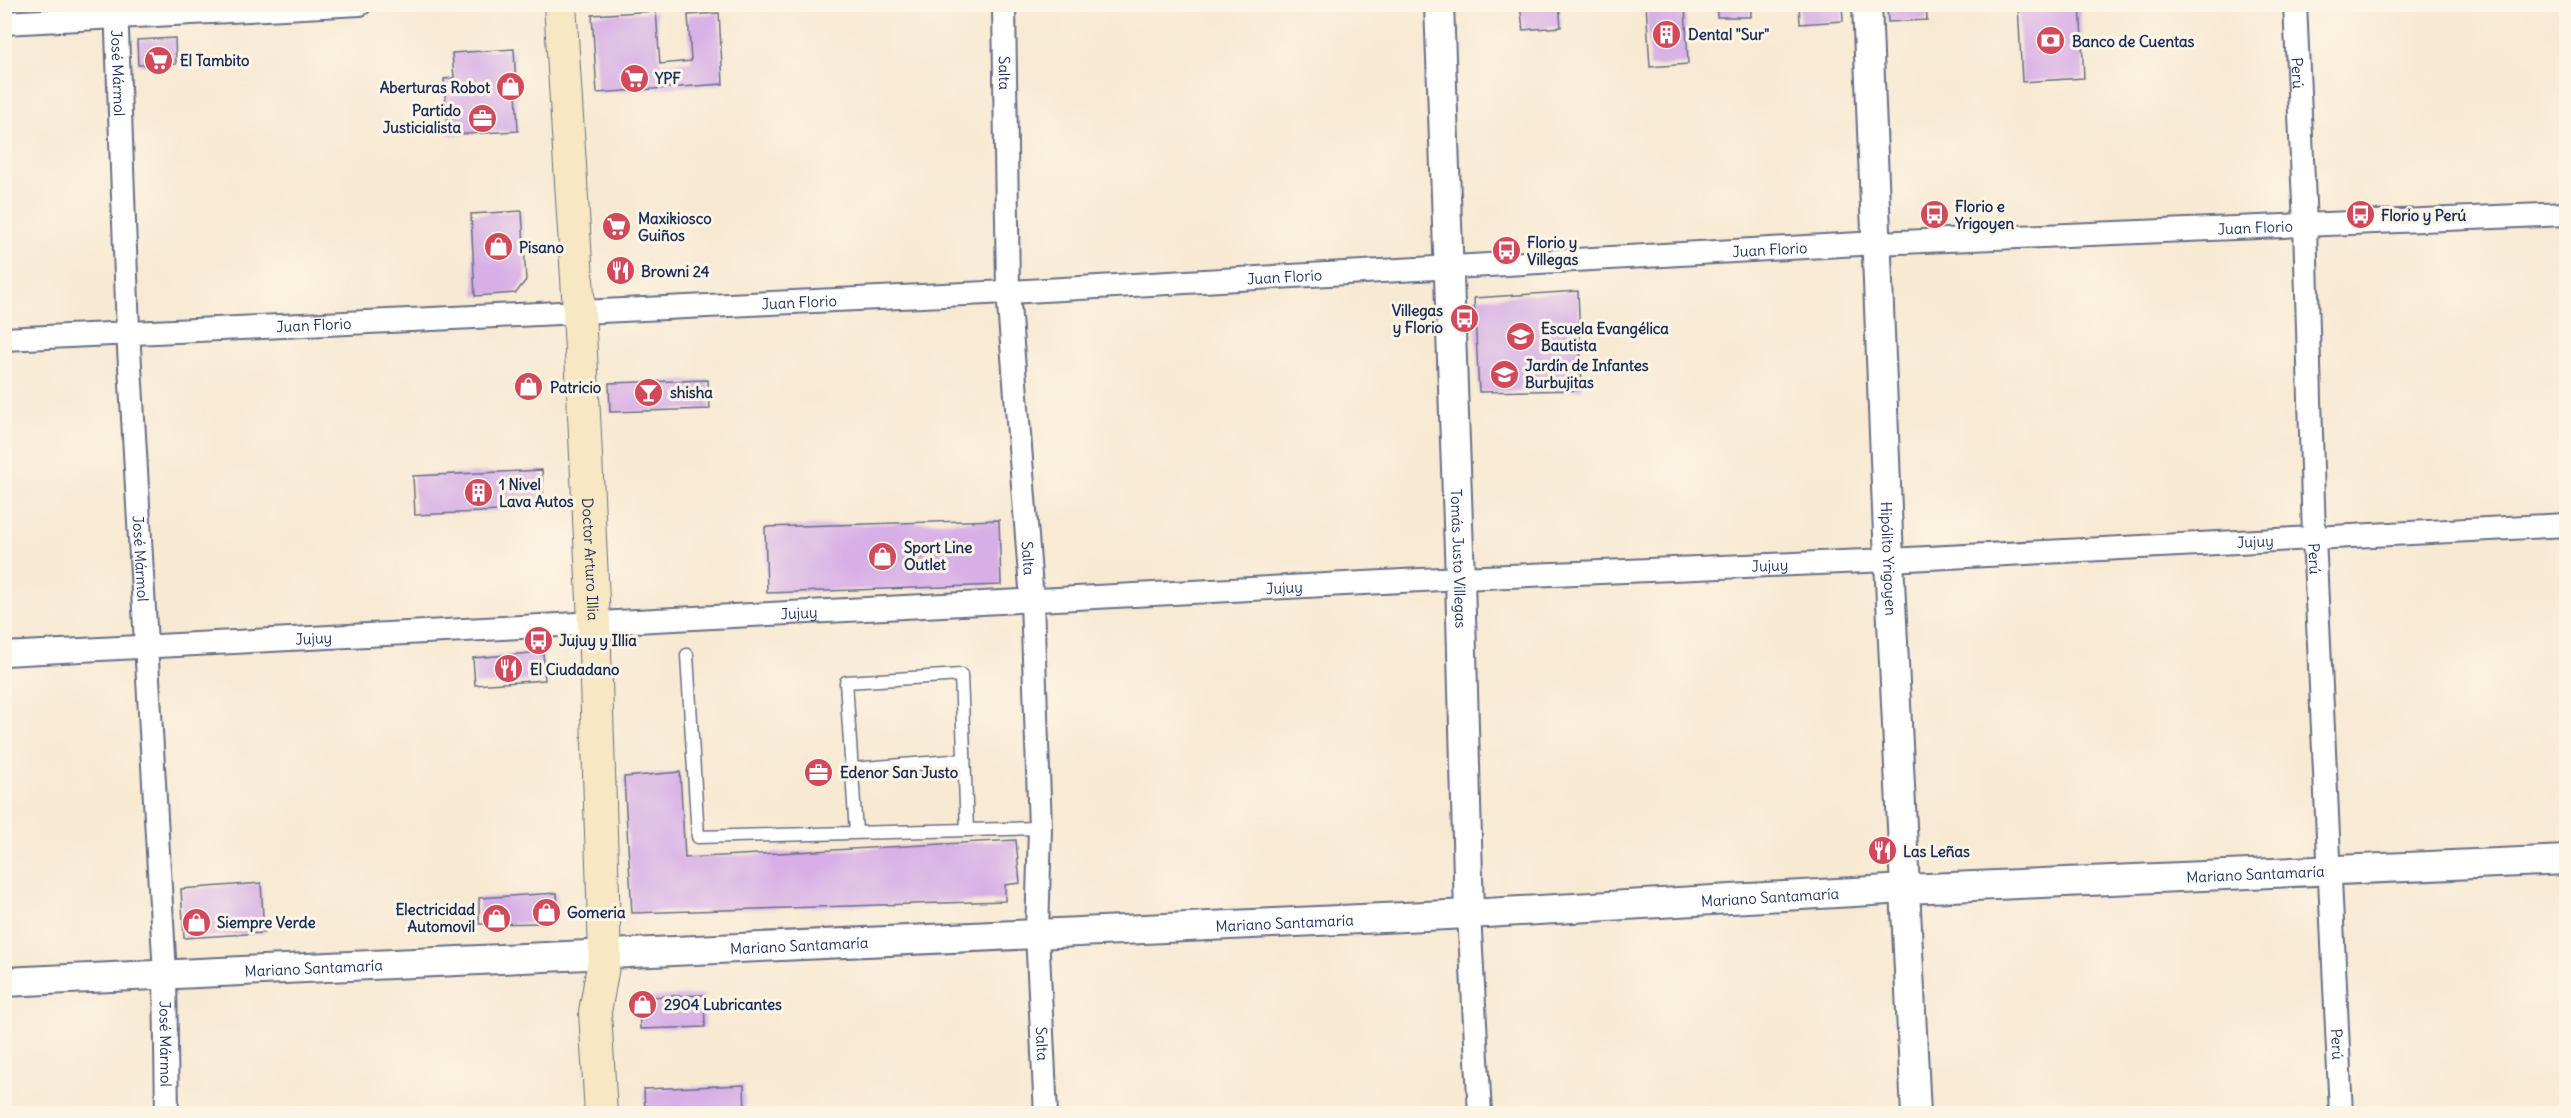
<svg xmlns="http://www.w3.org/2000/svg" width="2571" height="1118" font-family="Delius,sans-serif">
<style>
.building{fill:#d7afe6}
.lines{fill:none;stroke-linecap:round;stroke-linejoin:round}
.service-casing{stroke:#687087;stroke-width:15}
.minor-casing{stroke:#687087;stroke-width:26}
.tertiary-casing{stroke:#687087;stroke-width:32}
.secondary-casing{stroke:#687087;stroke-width:34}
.service{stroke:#fff;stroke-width:12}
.minor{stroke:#fff;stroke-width:22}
.tertiary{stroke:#fff;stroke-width:28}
.secondary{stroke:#f7e8c3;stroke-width:32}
.labels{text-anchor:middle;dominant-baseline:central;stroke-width:6;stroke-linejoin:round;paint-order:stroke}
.poi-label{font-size:15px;font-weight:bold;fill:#1b2f5e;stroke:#fcf5e5;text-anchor:start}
.street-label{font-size:15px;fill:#1b2f5e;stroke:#fcf5e5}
</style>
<rect width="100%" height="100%" fill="#fcf5e5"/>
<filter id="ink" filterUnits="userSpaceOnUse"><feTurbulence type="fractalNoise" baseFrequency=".0167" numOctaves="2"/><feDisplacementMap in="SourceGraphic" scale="12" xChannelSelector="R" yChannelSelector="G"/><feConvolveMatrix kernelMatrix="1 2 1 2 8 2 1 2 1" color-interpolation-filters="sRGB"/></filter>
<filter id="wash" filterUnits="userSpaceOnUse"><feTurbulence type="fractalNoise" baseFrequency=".008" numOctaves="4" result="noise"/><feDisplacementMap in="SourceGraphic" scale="24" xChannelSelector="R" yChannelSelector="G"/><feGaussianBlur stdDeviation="1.35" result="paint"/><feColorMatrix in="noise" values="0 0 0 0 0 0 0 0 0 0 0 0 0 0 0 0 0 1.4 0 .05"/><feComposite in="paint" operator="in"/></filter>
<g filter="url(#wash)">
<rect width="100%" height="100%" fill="#f8e9d3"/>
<g id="blocks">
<!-- building -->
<path class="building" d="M1520,4H1559L1561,27L1523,30Z
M1646,4H1685L1688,64L1650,67Z
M1717,4H1751V17H1717Z
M1799,4H1842L1843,21L1800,24Z
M2018,4H2080L2084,78L2022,82Z
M1887,5H1926L1927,20L1888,22Z
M656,11L660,64L691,61L688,15L719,13L723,84L597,93L592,15Z
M175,38L176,64L138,65L137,40Z
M514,49L518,131L448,135L444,79L454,78L452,53Z
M522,211L526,280L516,293L475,296L471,214Z
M1578,291L1582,390L1479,392L1474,298Z
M708,380L710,409L610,412L609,383Z
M542,470L544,509L415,515L413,476Z
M999,520L1001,585L767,593L765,527Z
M543,652L545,680L475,685L473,658Z
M680,772L685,858L1016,840L1020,883L1005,885V901L632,913L624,777Z
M261,883L264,933L184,938L181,889Z
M557,893L558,911L546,923L479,924V898Z
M704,995L705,1027L640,1029L639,1006L646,997Z
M744,1085L745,1114H645L644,1089Z"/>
</g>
</g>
<g filter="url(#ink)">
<use href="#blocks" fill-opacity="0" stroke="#687087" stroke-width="1.5"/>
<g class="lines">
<defs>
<path id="service" d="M687,655L698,837L1040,828
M852,769L964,760
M856,833L846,682L961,675L967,830"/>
<g id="minor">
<path id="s1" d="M116,4L128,331L165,974L167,1114"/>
<path id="s2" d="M1004,4L1008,292L1032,601L1040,828L1037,933L1046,1114"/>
<path id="s3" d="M2295,4L2305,225L2314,537L2341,1114"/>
<path d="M4,23L360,4"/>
<path id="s4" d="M4,339L1008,292L1877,243L2566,214"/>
<path id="s5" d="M4,654L1460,578L1889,560L2566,525"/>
<path d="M1469,914L1480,1114"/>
</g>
<g id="tertiary">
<path id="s6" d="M1439,4L1460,578L1469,914"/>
<path id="s7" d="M1867,4L1889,560L1916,1114"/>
<path id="s8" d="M4,982L1469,914L1906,889L2566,860"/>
</g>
<g id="secondary">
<path id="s9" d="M560,4L579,311L594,621L605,955L595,1012L601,1114"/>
</g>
</defs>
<!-- service casing -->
<use href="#service" class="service-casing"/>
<!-- minor casing -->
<use href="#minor" class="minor-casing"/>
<!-- tertiary casing -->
<use href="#tertiary" class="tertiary-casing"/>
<!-- secondary casing -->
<use href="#secondary" class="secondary-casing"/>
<!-- service -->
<use href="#service" class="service"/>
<!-- minor -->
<use href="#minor" class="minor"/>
<!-- tertiary -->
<use href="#tertiary" class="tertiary"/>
<!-- secondary -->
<use href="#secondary" class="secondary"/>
</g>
</g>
<!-- icons -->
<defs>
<symbol id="building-disc" viewBox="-11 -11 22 22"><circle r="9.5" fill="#d1495b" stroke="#fcf5e5"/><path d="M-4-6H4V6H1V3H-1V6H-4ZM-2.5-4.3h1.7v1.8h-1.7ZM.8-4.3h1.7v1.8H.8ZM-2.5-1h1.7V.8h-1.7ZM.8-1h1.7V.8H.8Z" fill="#fff"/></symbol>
<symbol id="bank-disc" viewBox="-11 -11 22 22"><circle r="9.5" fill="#d1495b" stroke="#fcf5e5"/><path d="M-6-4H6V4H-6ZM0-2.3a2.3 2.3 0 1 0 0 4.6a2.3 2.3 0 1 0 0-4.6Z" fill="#fff"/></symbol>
<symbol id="supermarket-disc" viewBox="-11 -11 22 22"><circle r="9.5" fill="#d1495b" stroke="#fcf5e5"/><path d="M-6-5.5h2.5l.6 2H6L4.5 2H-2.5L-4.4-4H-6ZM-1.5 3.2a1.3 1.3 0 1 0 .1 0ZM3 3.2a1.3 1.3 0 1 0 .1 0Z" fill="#fff"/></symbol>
<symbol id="shop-disc" viewBox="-11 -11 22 22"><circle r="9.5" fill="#d1495b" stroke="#fcf5e5"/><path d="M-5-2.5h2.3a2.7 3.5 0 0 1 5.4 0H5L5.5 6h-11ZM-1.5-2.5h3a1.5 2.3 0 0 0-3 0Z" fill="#fff"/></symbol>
<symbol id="office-disc" viewBox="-11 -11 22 22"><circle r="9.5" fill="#d1495b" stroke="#fcf5e5"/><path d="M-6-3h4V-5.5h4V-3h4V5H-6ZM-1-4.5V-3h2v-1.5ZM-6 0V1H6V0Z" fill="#fff"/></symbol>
<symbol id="bus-disc" viewBox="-11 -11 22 22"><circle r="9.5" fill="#d1495b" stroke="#fcf5e5"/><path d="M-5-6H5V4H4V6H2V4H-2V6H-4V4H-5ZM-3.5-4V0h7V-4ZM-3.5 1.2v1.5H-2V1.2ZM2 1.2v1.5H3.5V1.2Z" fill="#fff"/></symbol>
<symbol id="restaurant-disc" viewBox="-11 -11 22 22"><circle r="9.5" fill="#d1495b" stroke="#fcf5e5"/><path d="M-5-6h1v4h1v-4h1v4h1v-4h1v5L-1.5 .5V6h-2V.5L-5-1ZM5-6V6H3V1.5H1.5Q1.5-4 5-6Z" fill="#fff"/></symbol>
<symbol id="school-disc" viewBox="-11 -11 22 22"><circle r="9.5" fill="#d1495b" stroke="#fcf5e5"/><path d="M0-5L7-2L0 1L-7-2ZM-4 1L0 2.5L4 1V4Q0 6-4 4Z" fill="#fff"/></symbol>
<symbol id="bar-disc" viewBox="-11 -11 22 22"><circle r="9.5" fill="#d1495b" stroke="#fcf5e5"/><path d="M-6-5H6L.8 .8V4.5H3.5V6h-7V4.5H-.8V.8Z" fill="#fff"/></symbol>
</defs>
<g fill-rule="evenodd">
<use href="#building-disc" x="1650" y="18" width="33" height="33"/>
<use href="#bank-disc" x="2034" y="24" width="33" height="33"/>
<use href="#supermarket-disc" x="142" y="44" width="33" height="33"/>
<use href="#supermarket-disc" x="618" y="62" width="33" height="33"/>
<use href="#shop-disc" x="494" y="70" width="33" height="33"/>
<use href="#office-disc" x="466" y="102" width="33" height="33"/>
<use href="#bus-disc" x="1918" y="198" width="33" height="33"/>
<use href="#bus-disc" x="2344" y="198" width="33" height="33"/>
<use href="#supermarket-disc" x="600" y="210" width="33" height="33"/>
<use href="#shop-disc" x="482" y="230" width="33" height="33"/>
<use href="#bus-disc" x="1490" y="234" width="33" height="33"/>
<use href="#restaurant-disc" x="604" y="254" width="33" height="33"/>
<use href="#bus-disc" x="1448" y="302" width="33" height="33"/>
<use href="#school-disc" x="1504" y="320" width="33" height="33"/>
<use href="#school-disc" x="1488" y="358" width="33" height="33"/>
<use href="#shop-disc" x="512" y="370" width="33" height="33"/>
<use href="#bar-disc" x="632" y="376" width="33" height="33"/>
<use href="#building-disc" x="462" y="476" width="33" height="33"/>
<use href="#shop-disc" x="866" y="540" width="33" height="33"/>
<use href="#bus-disc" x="522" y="624" width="33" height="33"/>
<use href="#restaurant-disc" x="492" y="652" width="33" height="33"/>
<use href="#office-disc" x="802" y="756" width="33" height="33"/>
<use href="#restaurant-disc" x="1866" y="834" width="33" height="33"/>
<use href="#shop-disc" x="530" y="896" width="33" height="33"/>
<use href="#shop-disc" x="480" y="902" width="33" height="33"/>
<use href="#shop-disc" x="180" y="906" width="33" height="33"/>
<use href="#shop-disc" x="626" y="988" width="33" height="33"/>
</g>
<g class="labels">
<!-- poi labels -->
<g class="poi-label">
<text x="1688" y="34">Dental "Sur"</text>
<text x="2072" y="41">Banco de Cuentas</text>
<text x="180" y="60">El Tambito</text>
<text x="655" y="78">YPF</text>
<text x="490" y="87" text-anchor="end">Aberturas Robot</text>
<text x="461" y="110" text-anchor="end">Partido<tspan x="461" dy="17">Justicialista</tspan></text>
<text x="1955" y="206">Florio e<tspan x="1955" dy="17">Yrigoyen</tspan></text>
<text x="2381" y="215">Florio y Perú</text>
<text x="638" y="218">Maxikiosco<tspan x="638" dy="17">Guiños</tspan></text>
<text x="1527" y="242">Florio y<tspan x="1527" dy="17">Villegas</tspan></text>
<text x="519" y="247">Pisano</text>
<text x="641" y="271">Browni 24</text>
<text x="1443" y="310" text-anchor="end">Villegas<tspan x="1443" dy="17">y Florio</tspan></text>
<text x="1541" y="328">Escuela Evangélica<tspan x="1541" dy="17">Bautista</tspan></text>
<text x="1525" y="365">Jardín de Infantes<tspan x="1525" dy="17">Burbujitas</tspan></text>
<text x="550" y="387">Patricio</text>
<text x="670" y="392">shisha</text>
<text x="499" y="484">1 Nivel<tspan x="499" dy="17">Lava Autos</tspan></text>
<text x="904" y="547">Sport Line<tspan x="904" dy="17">Outlet</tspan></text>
<text x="559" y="640">Jujuy y Illia</text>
<text x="530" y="669">El Ciudadano</text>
<text x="840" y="772">Edenor San Justo</text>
<text x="1903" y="851">Las Leñas</text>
<text x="475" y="909" text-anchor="end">Electricidad<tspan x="475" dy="17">Automovil</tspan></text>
<text x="567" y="912">Gomeria</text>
<text x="217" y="922">Siempre Verde</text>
<text x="664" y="1004">2904 Lubricantes</text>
</g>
<!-- street labels -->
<g class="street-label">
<text stroke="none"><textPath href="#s3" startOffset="69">Perú</textPath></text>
<text stroke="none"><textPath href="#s1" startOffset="69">José Mármol</textPath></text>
<text stroke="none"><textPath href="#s2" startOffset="69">Salta</textPath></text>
<text stroke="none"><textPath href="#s4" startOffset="2254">Juan Florio</textPath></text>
<text stroke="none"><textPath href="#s4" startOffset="1768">Juan Florio</textPath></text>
<text stroke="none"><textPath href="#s4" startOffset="1282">Juan Florio</textPath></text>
<text stroke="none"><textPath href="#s4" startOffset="796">Juan Florio</textPath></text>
<text stroke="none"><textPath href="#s4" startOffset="310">Juan Florio</textPath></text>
<text stroke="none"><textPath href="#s5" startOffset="2254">Jujuy</textPath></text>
<text stroke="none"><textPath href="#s1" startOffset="555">José Mármol</textPath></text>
<text stroke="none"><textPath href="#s9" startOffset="556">Doctor Arturo Illia</textPath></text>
<text stroke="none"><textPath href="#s2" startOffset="555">Salta</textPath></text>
<text stroke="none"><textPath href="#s6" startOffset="555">Tomás Justo Villegas</textPath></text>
<text stroke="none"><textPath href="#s7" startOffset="555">Hipólito Yrigoyen</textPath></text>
<text stroke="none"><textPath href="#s3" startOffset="555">Perú</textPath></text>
<text stroke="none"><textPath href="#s5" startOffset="1768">Jujuy</textPath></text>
<text stroke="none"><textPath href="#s5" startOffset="1282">Jujuy</textPath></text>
<text stroke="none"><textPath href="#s5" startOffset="796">Jujuy</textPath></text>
<text stroke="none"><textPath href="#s5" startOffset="310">Jujuy</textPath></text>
<text stroke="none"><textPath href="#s8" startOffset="2254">Mariano Santamaría</textPath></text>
<text stroke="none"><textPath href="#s8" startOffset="1768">Mariano Santamaría</textPath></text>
<text stroke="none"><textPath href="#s8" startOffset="1282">Mariano Santamaría</textPath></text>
<text stroke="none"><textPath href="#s8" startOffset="796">Mariano Santamaría</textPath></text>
<text stroke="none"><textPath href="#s8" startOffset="310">Mariano Santamaría</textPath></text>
<text stroke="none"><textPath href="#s1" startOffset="1041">José Mármol</textPath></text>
<text stroke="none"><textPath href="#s2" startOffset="1041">Salta</textPath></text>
<text stroke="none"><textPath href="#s3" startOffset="1041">Perú</textPath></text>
</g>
</g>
<!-- margin -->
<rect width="2571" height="1118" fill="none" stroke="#fcf5e5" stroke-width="24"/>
</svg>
